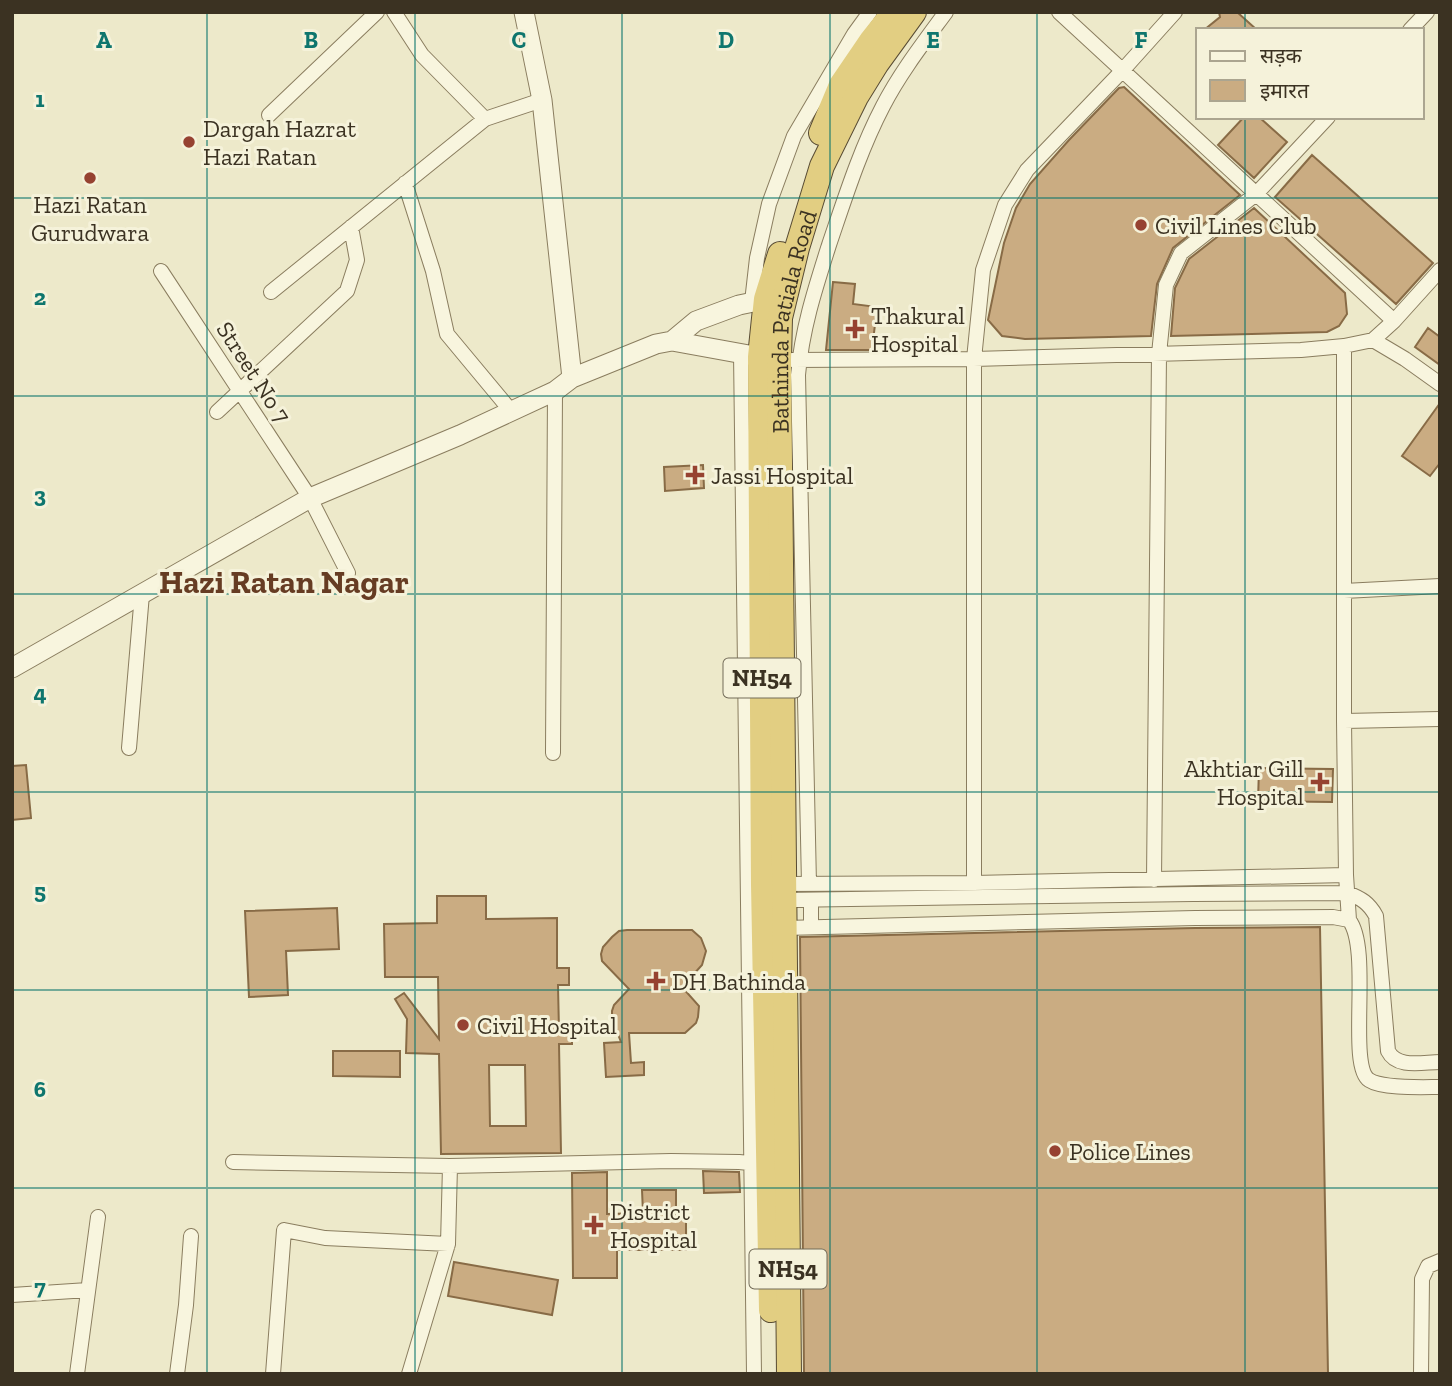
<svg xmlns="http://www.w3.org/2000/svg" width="1452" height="1386" font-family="'Zilla Slab','Noto Sans Devanagari',serif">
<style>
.building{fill:#caac82;stroke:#886b46;stroke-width:2;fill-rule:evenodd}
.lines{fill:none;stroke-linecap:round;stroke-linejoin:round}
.minor-casing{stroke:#8a7d5f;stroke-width:16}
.tertiary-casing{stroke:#8a7d5f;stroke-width:21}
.trunk-casing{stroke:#584b33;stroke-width:26}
.minor{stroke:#f8f5de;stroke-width:14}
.tertiary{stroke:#f8f5de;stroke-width:19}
.trunk{stroke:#e2ce82;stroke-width:24}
.grid{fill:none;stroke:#0f766e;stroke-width:2;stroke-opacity:0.55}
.poi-dot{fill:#964231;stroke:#f5f2da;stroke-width:2.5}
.labels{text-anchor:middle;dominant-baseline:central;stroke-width:6;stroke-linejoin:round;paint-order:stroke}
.shield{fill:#f5f2da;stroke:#736c59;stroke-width:2}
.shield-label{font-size:23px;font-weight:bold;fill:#3b3222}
.poi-label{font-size:24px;fill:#3b3222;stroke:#f5f2da;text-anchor:start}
.street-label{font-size:24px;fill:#3b3222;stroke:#f5f2da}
.district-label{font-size:32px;font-weight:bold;fill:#663c23;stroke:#f5f2da}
.grid-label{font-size:23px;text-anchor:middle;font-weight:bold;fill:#0f766e;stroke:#f5f2da;stroke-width:6;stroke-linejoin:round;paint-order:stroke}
</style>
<rect width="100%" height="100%" fill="#ede9ca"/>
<!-- building -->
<path class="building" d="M1219,12H1237L1257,30H1204L1220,17Z
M1124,87L1240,195L1173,248L1157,284L1151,336L1025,339L1002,336L988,320L1004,243L1016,208L1030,184L1069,140L1119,88Z
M1244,117H1259L1287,142L1254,178L1218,145Z
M1312,155L1433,263L1396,304L1275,197Z
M1254,208L1345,293L1347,314L1339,326L1327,332L1171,336L1175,288L1189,259Z
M833,282L855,284L853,304L877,307L872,350H826Z
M1428,328L1440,337V365L1415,347Z
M1440,403V463L1430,476L1402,456Z
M703,465L704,488L665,491L664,467Z
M26,765L31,818L12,820V766Z
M1259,768L1333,769L1332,802L1258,801Z
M437,896H486V919L557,918V968H569V985H558L559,1031H572V1044H559L561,1153L441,1154L439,1054L406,1053L407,1019L395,999L404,993L439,1039L438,977H385L384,924L437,923ZM489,1065H525L526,1126H490Z
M337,908L339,949L286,951L288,995L249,997L245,911Z
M1320,927L1328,1374H804L800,937L1195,928Z
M627,930H692L701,938L706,951L702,965L682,987L699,1006L698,1017L696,1023L685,1033H629L631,1063L644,1062V1075L606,1077L604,1043L621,1042L612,1019V1011L614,1005L629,989L602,961L601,954L603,947L612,937L619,931Z
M333,1051H400V1077L333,1076Z
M703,1171L739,1172L740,1192L704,1193Z
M607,1172V1214L643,1213L642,1190H676V1220H686V1250H617V1278H573L572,1173Z
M454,1262L558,1280L552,1315L448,1296Z"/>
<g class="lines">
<defs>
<path id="minor" d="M394,12L422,55L485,119
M1059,12L1394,321
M1410,30L1427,12
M269,115L377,12
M405,183L433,271L447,334L511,411
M161,271L310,498L348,573
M271,292L485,119L542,100
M752,302L757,258L769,204L794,136L854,34L870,12
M1373,340L1405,359L1440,384
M1344,346V721L1346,875L1349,920
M741,353L754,1374
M792,360L974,359L1301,350L1344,346L1373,340L1394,321L1440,270
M217,412L347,291L357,260L351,227
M1344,591L1440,586
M1344,721L1440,719
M129,748L142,594
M553,753L555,391
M1154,880L1159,354L1166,285L1181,253L1256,194L1328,117
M974,883V359L983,270L1005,205L1027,170L1122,71L1175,12
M784,884L974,883L1346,875
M809,884L798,375C802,329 815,289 829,245C845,198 860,150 883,106C900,73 924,42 946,12
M784,900L1193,894L1347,893C1361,898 1369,903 1376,916L1388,1051C1397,1069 1423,1062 1440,1062
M811,927V900
M784,928L1195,918L1333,917L1349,920C1372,949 1347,1065 1369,1080C1383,1089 1423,1087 1440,1087
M233,1162L450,1166L671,1161L739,1162L760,1164
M12,1295L88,1290
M77,1374L98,1217
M177,1374L186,1305L191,1236
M273,1374L284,1230L325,1238L448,1244L450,1166
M409,1374L448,1244
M1421,1374L1422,1279L1428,1266L1440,1261"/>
<path id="tertiary" d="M524,12L542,100L572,378
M672,341L696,321L739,305L778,297
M12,668L310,498L460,435L555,391L572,378L656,344L672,341L760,357"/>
<g id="trunk">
<path d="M821,133L841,85L871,41L894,12"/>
<path d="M771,1310L763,884L760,357L766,299L780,254"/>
<path id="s1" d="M789,1374L779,360L780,318L797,248L822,166L856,97L877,63L914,12"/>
</g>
</defs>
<!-- minor casing -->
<use href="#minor" class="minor-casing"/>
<!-- tertiary casing -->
<use href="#tertiary" class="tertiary-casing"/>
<!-- trunk casing -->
<use href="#trunk" class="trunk-casing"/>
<!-- minor -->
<use href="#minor" class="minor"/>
<!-- tertiary -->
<use href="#tertiary" class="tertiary"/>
<!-- trunk -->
<use href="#trunk" class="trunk"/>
</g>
<!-- grid -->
<path class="grid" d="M207,12V1374M415,12V1374M622,12V1374M830,12V1374M1037,12V1374M1245,12V30M1245,117V1374M12,198H1440M12,396H1440M12,594H1440M12,792H1440M12,990H1440M12,1188H1440"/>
<!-- markers -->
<g class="poi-dot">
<circle cx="189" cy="142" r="7"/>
<circle cx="90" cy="178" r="7"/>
<circle cx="1141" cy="225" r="7"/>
<path d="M851.5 318.5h7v7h7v7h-7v7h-7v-7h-7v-7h7z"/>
<path d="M691.5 464.5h7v7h7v7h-7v7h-7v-7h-7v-7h7z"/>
<path d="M1316.5 771.5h7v7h7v7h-7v7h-7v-7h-7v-7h7z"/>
<path d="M652.5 970.5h7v7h7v7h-7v7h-7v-7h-7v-7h7z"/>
<circle cx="463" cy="1025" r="7"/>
<circle cx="1055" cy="1151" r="7"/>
<path d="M590.5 1214.5h7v7h7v7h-7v7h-7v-7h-7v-7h7z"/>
</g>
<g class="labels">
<!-- shield labels -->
<g class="shield">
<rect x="723.5" y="658.5" width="77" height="39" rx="5"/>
<rect x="749.5" y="1249.5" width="77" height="39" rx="5"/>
</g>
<g class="shield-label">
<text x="762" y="678">NH54</text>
<text x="788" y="1269">NH54</text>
</g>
<!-- poi labels -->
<g class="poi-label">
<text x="203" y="128">Dargah Hazrat<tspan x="203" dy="28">Hazi Ratan</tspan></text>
<text x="90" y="204" text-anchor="middle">Hazi Ratan<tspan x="90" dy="28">Gurudwara</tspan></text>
<text x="1155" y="225">Civil Lines Club</text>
<text x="871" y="315">Thakural<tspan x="871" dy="28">Hospital</tspan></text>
<text x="711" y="475">Jassi Hospital</text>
<text x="1304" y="768" text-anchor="end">Akhtiar Gill<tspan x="1304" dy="28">Hospital</tspan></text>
<text x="672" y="981">DH Bathinda</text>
<text x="477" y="1025">Civil Hospital</text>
<text x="1069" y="1151">Police Lines</text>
<text x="610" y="1211">District<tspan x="610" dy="28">Hospital</tspan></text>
</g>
<!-- street labels -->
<g class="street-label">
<text stroke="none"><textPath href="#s1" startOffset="1054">Bathinda Patiala Road</textPath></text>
<text transform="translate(254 372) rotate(57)">Street No 7</text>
</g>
<!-- district labels -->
<g class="district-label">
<text x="284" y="582">Hazi Ratan Nagar</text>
</g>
</g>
<g class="grid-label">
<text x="104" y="48">A</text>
<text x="311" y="48">B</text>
<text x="519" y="48">C</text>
<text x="726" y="48">D</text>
<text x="933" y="48">E</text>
<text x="1141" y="48">F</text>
<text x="40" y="107">1</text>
<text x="40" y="305">2</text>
<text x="40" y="503">3</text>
<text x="40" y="701">4</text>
<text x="40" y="899">5</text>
<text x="40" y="1097">6</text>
<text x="40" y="1295">7</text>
</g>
<!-- border -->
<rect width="1452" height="1386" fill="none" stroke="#3b3222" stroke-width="28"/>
<!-- legend -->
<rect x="1196" y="28" width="228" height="91" fill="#f5f2da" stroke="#aba590" stroke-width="2"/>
<rect x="1210" y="51" width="35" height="10" fill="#f8f5de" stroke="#aba590" stroke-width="2"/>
<text x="1260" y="63" font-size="21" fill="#3b3222">सड़क</text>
<rect x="1210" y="80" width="35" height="21" fill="#caac82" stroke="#aba590" stroke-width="2"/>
<text x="1260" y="98" font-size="21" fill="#3b3222">इमारत</text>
</svg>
